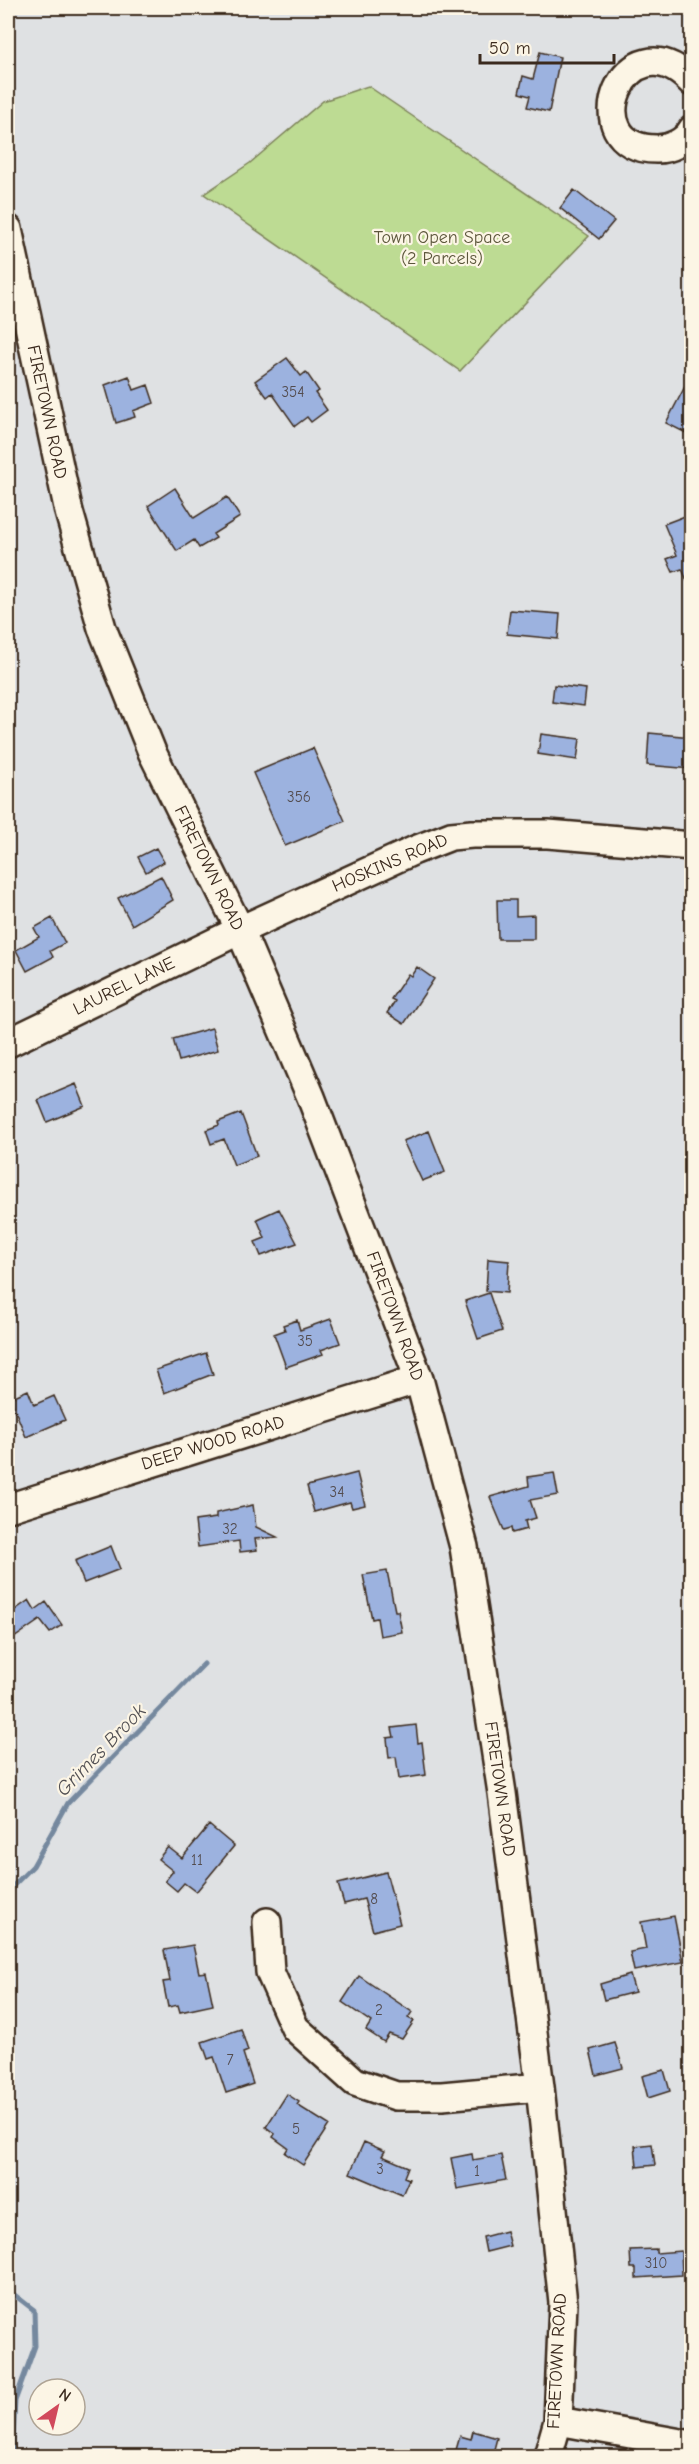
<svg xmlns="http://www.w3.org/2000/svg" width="699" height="2464" font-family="'Comic Neue',sans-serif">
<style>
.green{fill:#bddb93;stroke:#7c8258;stroke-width:1.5}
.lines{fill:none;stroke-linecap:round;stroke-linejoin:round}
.stream{stroke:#74889e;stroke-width:5}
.building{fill:#9cb2df;stroke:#3b2a1e;stroke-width:1.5}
.minor-casing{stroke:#3b2a1e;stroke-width:32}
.minor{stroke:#fcf5e5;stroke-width:27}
.labels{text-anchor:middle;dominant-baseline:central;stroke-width:4.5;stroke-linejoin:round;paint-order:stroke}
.number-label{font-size:15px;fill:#534c4e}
.park-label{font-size:18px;fill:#5c563b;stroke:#fcf5e5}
.street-label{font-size:18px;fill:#3b2a1e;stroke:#fcf5e5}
.water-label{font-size:20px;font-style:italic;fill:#535154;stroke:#fcf5e5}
</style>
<rect width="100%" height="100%" fill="#dfe1e3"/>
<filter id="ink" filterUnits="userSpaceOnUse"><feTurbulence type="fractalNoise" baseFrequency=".0167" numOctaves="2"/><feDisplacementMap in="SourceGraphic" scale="12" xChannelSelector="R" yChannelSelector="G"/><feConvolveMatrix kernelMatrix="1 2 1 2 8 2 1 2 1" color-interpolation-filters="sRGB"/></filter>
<g filter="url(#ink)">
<!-- green -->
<path class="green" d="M368,86L589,236L460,371L204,194L250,163L323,101Z"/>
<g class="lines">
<!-- stream -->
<path class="stream" d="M8,1891L33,1866L68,1803L204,1664
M8,2290L34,2310L35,2346L15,2401L12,2456"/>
</g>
<!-- building -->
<path class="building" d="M540,52L560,57L549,112L527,107L530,96L519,93L523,76L533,79Z
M574,190L614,221L599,239L560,208Z
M287,358L301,376L306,372L319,391L315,393L327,410L311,422L307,417L295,426L272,393L267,397L255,381Z
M692,373V436L666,423Z
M129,376L134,390L148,385L154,403L133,411L135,417L116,423L105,385Z
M175,488L194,518L227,497L240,517L213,534L216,538L199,548L194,540L177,551L148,506Z
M685,516L692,531L691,590L682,569L673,572L667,559L677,555L664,524Z
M510,610L560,614L558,639L507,634Z
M554,685L586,689L584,706L552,702Z
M649,733L692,737V769L647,765Z
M541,734L580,739L577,760L538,754Z
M313,748L345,821L285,846L253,773Z
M156,848L164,862L146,872L138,857Z
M161,876L173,900L132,925L118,898Z
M497,900H516V916L534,915V939H498Z
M52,918L65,943L50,951L53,957L27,971L16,950L39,937L34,928Z
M417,967L434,979L404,1024L387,1013L395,1001L391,999L408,974L411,976Z
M212,1028L218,1050L179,1061L173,1039Z
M76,1084L85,1106L47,1122L38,1100Z
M241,1113L257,1156L234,1165L224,1139L211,1144L206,1130L219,1125L218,1122Z
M429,1131L445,1172L422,1181L403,1141Z
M279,1209L297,1243L261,1256L255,1242L265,1238L257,1219Z
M488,1259L509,1261L507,1293L486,1291Z
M489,1293L502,1331L478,1339L465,1301Z
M331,1319L340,1343L321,1350L323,1354L286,1367L274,1334L285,1330L283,1325L297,1320L300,1330Z
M206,1353L213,1374L164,1393L156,1370Z
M28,1390L34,1405L54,1396L65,1420L26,1437L10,1398Z
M357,1473L365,1505L352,1508L350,1502L314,1512L307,1486Z
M554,1473L558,1495L530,1500L536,1518L525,1521L527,1529L512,1533L511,1528L504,1530L490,1497L529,1486L528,1477Z
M253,1505L256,1527L277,1537L255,1539L257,1550L240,1552L239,1541L198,1547L195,1521L216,1518V1513Z
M111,1546L120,1569L84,1583L75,1561Z
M387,1571L395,1611H398L402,1632L380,1636L377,1618L372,1619L363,1575Z
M29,1600L35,1610L46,1602L62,1625L50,1633L40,1620L8,1642V1615Z
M416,1725L418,1743L422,1742L426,1775L399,1779L396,1757L389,1758L387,1738L394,1737L392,1728Z
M209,1825L234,1846L196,1892L184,1883L177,1891L165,1881L173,1871L158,1859L168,1847L182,1858Z
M386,1872L400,1924L373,1931L364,1899L344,1904L338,1884Z
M674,1916L683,1962L634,1971L630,1952L646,1949L641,1922Z
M193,1945L199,1973L206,1972L213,2005L180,2012L178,2005L168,2007L163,1982L170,1981L164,1950Z
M630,1975L635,1992L604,2000L600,1984Z
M359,1976L412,2012L408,2018L414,2021L402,2039L389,2034L384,2042L366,2030L371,2022L342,2002Z
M241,2029L248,2051L243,2053L253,2084L226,2093L214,2057L208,2059L202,2042Z
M615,2043L623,2068L596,2075L590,2050Z
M664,2070L670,2091L648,2098L642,2076Z
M287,2094L299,2102L297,2105L329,2125L303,2165L285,2153L288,2148L273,2137L275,2134L266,2127Z
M364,2142L385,2151L382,2156L408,2167L404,2177L409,2179L402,2195L350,2173Z
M652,2144L655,2165L637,2167L635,2146Z
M472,2154L473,2160L501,2155L506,2180L457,2189L451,2158Z
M506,2231L510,2246L486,2252L483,2237Z
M656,2249V2253L681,2251L682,2275L636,2278V2268H631L630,2250Z
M473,2431L497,2438L492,2457H454L460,2436L471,2439Z"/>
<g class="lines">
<defs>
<path id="minor" d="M692,82C625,12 572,150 657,149C670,149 685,142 692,130
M8,229L69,512L102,628L152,752L240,930L311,1097L419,1379L464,1547L502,1793L540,2087L563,2303L558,2421L548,2456
M8,1043L240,930L415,850L451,836L472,834H548L692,846
M8,1508L419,1379
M267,1922L270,1972L295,2028L355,2082L396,2096H442L540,2087
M558,2421L692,2445"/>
</defs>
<!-- minor casing -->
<use href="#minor" class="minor-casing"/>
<!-- minor -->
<use href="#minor" class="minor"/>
</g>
</g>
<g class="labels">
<!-- number labels -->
<g class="number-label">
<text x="293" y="392">354</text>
<text x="299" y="797">356</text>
<text x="305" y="1341">35</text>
<text x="337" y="1492">34</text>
<text x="230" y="1529">32</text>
<text x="197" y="1860">11</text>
<text x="374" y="1899">8</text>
<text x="379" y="2010">2</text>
<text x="230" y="2060">7</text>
<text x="296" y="2129">5</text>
<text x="380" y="2169">3</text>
<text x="477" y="2171">1</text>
<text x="656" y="2263">310</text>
</g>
<!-- park labels -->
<g class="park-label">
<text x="442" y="237">Town Open Space<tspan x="442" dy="21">(2 Parcels)</tspan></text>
</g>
<!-- street labels -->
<g class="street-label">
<text transform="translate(47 412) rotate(78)">FIRETOWN ROAD</text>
<text transform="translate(390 863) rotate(-23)">HOSKINS ROAD</text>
<text transform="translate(209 868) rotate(64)">FIRETOWN ROAD</text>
<text transform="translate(124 986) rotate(-26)">LAUREL LANE</text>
<text transform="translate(395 1316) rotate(70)">FIRETOWN ROAD</text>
<text transform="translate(213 1443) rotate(-17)">DEEP WOOD ROAD</text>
<text transform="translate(500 1789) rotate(82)">FIRETOWN ROAD</text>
<text transform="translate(557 2361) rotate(-87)">FIRETOWN ROAD</text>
</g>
<!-- water labels -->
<g class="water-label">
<text transform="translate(101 1750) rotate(-46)">Grimes Brook</text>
</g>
</g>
<!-- margin -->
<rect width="699" height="2464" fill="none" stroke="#fcf5e5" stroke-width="30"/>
<rect x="15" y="15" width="669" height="2434" fill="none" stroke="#3b2a1e" stroke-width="2" filter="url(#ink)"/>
<!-- north arrow -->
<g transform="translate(57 2407) rotate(34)"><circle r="28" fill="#fcf5e5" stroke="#afa495" stroke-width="1.5"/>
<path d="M0-4.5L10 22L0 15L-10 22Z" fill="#d1495b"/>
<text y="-9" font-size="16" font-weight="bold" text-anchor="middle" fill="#3b2a1e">N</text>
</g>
<!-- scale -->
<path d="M480 54v9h134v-9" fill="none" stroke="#3b2a1e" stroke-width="3"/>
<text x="489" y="54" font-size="18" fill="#3b2a1e" stroke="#fcf5e5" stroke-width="4.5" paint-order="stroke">50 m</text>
</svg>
